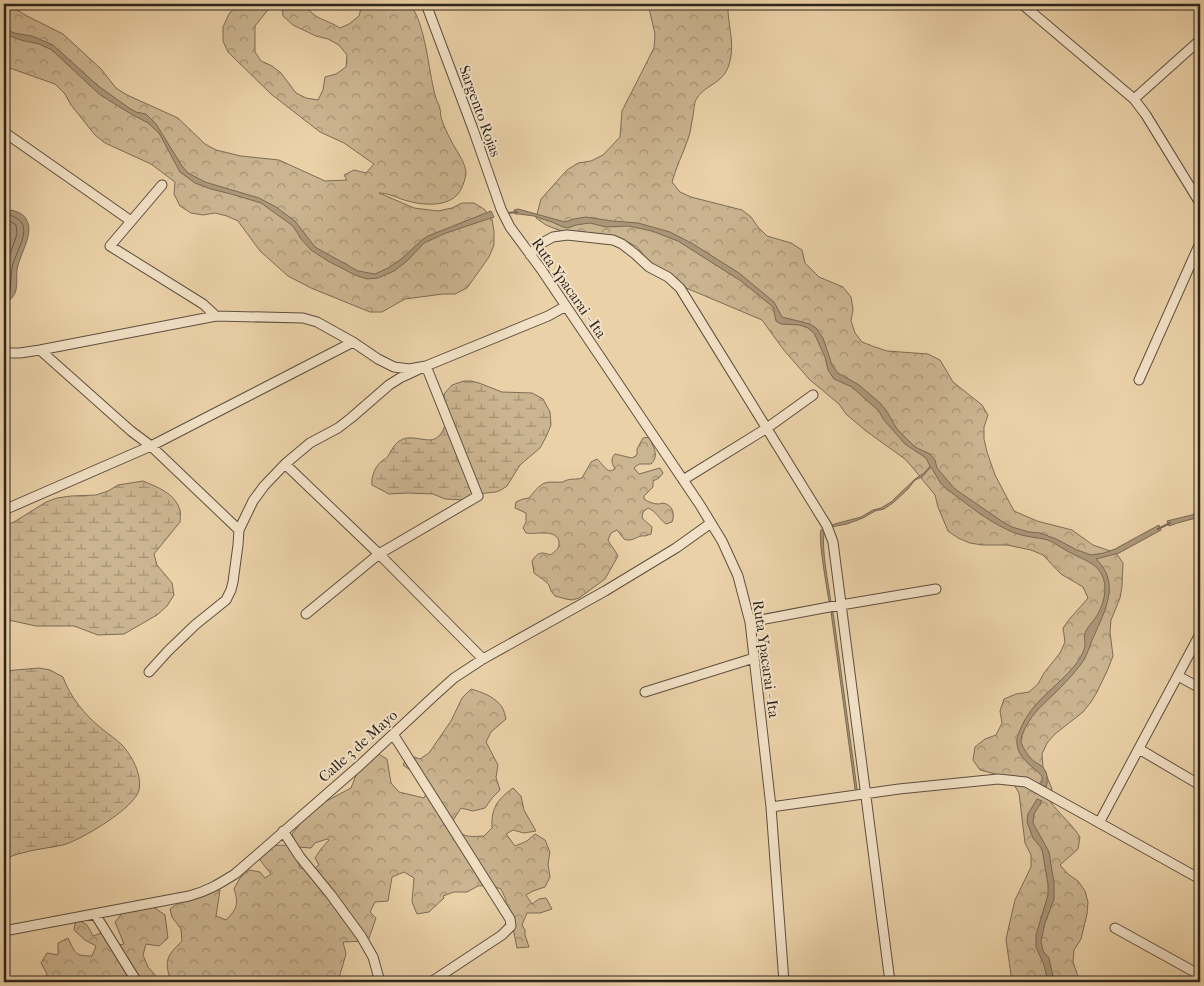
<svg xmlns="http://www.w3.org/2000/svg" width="1204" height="986" font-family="'IM FELL French Canon',serif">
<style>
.forest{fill:url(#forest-crowns);stroke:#7c6c56}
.wetland{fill:url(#wetland-marsh);stroke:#7c6c56}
.water{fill:#ab9678;stroke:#796853}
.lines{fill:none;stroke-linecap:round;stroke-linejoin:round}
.shore{stroke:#6c5d4a;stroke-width:1}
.stream{stroke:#796853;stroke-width:2}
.minor-casing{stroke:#5d4f3f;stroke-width:11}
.minor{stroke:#f2e1c6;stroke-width:9}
.labels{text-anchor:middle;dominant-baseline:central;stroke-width:4;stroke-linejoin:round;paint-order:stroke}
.street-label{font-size:15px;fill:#2e241c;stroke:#f2e1c6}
</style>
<defs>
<pattern id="forest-crowns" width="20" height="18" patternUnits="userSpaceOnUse" patternTransform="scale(1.25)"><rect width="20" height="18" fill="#cbb490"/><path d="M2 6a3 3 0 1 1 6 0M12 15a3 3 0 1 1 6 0" fill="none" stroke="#a59275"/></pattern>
<pattern id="wetland-marsh" width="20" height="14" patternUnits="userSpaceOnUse" patternTransform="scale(1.25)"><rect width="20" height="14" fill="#cbb490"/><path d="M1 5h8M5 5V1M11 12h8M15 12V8" fill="none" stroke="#a59275"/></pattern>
</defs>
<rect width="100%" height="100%" fill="#ebd1a8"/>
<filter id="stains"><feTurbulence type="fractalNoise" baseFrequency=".004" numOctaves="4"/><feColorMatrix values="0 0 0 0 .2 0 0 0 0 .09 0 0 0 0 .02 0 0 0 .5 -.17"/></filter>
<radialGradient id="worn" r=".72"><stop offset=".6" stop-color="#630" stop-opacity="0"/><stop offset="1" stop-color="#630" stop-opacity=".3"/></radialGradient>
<!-- forest -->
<path class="forest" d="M4,4H7L27,16L63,34L101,69L116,88L127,95L178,118L205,144L216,150L241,156L279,160L325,181L347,180L344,175L354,170L366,173L374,164L344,143L320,132L271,94L228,52L223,41V27L229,14L238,4H270L271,6L255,26V52L261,61L272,66L281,73L296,93L306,98L318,100L323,90L325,77L336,74L346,67L347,55L339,45L328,39L316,36L293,25L283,16L282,4H305C313,20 327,19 340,28L349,24L359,16L362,4H410C426,26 428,68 435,95C436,100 439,104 440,109C441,112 440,114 441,117C443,126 452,143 457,151C461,158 465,164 466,172C466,179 461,192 456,196C444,207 422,205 408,201C399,199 389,193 379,193L414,208L438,211L452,208L462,203H474L484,209L492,219L494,231V245L489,257L467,288L455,294H443L405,299L382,312H370L311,288L288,276L260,251L238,221L227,216L215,213L203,215L191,213L180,206L174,194L175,182L151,164L105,143L95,135L71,105L65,94L55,84L4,66Z
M648,4H728C727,23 735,42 730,61C725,84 707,83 697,98C694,102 694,110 693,116C691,124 691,132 688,139C683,154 676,167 672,182L680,192L691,197L742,210L751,217L758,227L767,236L791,243L802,250L805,263L819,277L843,287L851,297L853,309L851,321L855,333L862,342L875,347L887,351L928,354L940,360L953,382L982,405L988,415L984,427V439L987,452L995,475L1014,511L1037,521L1072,530L1093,545L1116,553L1123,563L1122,586L1120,598L1111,620L1110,632L1113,656L1108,669L1097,692L1091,702L1083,712L1055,734L1047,743L1042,754L1043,767L1052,789L1050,801C1059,814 1072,824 1080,837L1078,849L1060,865L1068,874L1078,881L1085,891L1088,902L1087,914L1081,939L1074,950L1073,962L1080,982H1012L1006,939L1015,900L1031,867V855L1025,843L1019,793L1013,783L1003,776L980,770L973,760L975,747L985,739L996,735L1002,723L1000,711L1004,699L1016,694L1029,692L1038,684L1044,673L1060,653L1065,642L1063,628C1070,617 1080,608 1088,598L1083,587L1061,574L1043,555L1031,550L1007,545H982L970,543L958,538L948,531L938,507L935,495L913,468L905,459L866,431L846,414L839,404L809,379L783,349L762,320L672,282L660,275L637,247L626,241L615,237L568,234L546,225L536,218L541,199L567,170L578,163L591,161L603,155L620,137L622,111L654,48L655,34Z
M649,437C653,447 660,455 651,464H639L634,468L639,474L660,468L663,473L659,478L653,481V487L644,496V499C648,502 653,504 659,504C660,504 662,503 663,503C673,505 675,514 672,522L666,524C659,519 656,511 648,508L643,512L642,518L652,527L651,534L645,536C639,535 636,539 630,540C628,540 626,540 624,539L617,530L611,533L608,540C611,546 615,550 618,556L605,579L579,598L572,600L566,599L555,596L551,591L549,585L545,581L534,573L532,561C537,553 541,551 550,555C555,552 560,548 559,542C557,528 535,535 526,533L523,528L526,522V513L515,508L516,502L523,499L529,498C533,493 539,485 545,483C550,481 558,483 563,482C568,478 576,480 582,478L591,462L597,459C602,463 604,469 610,471L615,469C612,463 610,460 615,454L632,458L637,455V449L643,438Z
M471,689C482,692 495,697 502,707C504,710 505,715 506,719L491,732L486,742L498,765L496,777L500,790L492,798L485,808L473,811L461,808L452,822C462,838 466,837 484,836L492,828C491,808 497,800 513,788L521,796L524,810L536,831L524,833L513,830L506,834L515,846L527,841L535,834L545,840L550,852L548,864L550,877L545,887L533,891L526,895L532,904L539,899L546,898L552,909L540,913H527L522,925L525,930V935L529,947L517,948L512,923L506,913V900L501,889L490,885L478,886L467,892H454L443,896L444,898L429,912L417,914L412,902L414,878L404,872L392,877L388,901L375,902L370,912L376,918L368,941L343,942L346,954L339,978L350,981L373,979L374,982H171C164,960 166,957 182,941L181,929L172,917L170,909L177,904V900L208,888L220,890L216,916L226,920C237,909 239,904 234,889L240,878L249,870L260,872L265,878L271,874L260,860C269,845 274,844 291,846L297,856L300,868L312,870L319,865L315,858L321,849L329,840L327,839L315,843L311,848L298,847L292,834L308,814L319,805L351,788L360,765L377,753L387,759L391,783L399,792L424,798L429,788L413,772L403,765L408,755L420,759L429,753L451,721L462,698Z
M143,900L165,915L168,938L159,946L146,944L143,955L148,967L156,976L150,982H144L138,979L134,982H43L47,974L41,963L47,953L58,955V943L68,938C75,953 75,956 92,956L96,946L85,940L74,930L76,919L87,925L93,936L101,933L113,946L124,944L115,922L131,902Z"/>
<!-- wetland -->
<path class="wetland" d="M464,381H471L479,383L502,392L532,393L543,399L550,412L551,425L546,437L540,448L520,465L507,486L501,490L496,492L477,494L465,500L445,499L433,494L408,493L389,494L372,485C371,477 375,466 382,461C386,457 384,461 388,456C393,448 396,440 407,438C414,437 422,440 430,440C445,439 448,417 446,405C445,401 444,398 444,394L452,385Z
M143,481C157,487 175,493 180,510C181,514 180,519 180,522L154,554L157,565L172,583L174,595L167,606L157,615L124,634L98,635L74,626H36L4,619V526L14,522L46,502L57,498L71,496L96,495L108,491L118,485Z
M39,668L50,670L63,677C70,697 85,715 101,728C108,734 116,739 122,745C132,756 142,774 139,790C135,808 81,840 63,845C50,848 35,849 22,853C16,854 10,857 4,859V671Z"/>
<!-- water -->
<path class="water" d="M4,28L14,33L32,36L53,45L97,85L129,108L136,112L146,114L156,124L182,166L188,173L205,182L259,198L276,207L295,221L315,247L358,271L375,274L388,268L400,260L422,240L428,236L491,211L494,217L446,233L424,243L407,261L394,271L378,278L367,279L355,275L328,261L311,250L301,239L293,226L261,203L231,194L211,189L195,183L180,172L159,133L148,123L126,111L99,94L52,50L39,44L21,40L4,34Z
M4,209C12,210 24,212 27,221C34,235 19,255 17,270C16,277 18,286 15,293C13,298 8,302 4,303Z
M518,209L565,222L574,219L586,217L612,221L638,223L670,232L693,244L739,273L774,302L782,317L810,324L816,328L823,338L832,365L838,373L859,385L880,403L886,410L897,429L915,447L930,454L935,460L937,468L955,489L1003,522L1012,527L1029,532L1040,533L1056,539L1077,550L1091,555L1104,553L1115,549L1159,525L1161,530L1119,553L1096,559C1121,583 1105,610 1094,636C1089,646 1088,655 1081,664C1073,675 1063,685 1053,695C1041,706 1029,717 1023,733C1022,736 1021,738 1021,741C1021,746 1031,760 1035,762C1040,765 1044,767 1046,772C1048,777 1047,783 1046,787L1039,784L1042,782V776C1033,767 1018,758 1017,744C1016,739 1018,734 1020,730C1031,701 1058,687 1076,664C1080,658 1085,651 1085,644C1085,640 1084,637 1085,633C1087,627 1093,622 1096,617C1105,603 1110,581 1097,568C1090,561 1080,558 1071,553C1062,549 1054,541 1044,539C1032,537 1020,536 1008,530C986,520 967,504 948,490L941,484L931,467L922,477L915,480L908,489L894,502L884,509L875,511L863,518L847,524L831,527V525L861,517L873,510L881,508L891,502L915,479L924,473L930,466L926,458L905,444L883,419L879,411L872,405L852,387L834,379L828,370L825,357L814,333L808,328L800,325L781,324L776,321L773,307L741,281L678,241L652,231L628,226L606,227L590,223L576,225L568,228L563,227L552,222L534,216L519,214H515L514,210Z
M1200,513V517C1189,520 1179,522 1169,526L1167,521Z
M824,527L825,529C820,544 829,586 831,603H829V601C827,589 818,539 821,530C822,529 823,528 824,527Z
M831,612H833L857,789H855Z
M1037,799L1042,801L1034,814L1033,823L1049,852L1054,883V899L1045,923L1041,941L1043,951L1049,958L1054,982H1048L1044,965L1036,947V935L1048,895V884L1042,849L1033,838L1027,822L1028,814Z"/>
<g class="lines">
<!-- shore -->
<path class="shore" d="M4,214C40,220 17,246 12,268C11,275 11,284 10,292L4,298
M4,220L10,221L16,225L17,234L6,266L4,290"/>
<!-- stream -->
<path class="stream" d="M507,213L517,212
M1158,529L1170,523"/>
<defs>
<path id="minor" d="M426,4L473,129L501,209L510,227L541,269L700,505L722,541L738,576L750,622L771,807L784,982
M1022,4L1134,99L1146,115L1200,203
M1134,99L1200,40
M4,132L131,221
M162,185L110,246L203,304L216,316
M530,255L540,244L553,237L567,235L613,240L622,244L635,254L649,267L668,277L680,288L827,526L833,542L890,982
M40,350L131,431L151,446L239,530
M4,353H20L40,350L216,316L303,318L317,322L353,342L378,359L394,367L409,369L426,366L478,496L379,554L306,614
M1139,380L1200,243
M285,464L379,554L483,659
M683,480L767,428L813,395
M4,510L151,446L353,342
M750,622L829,607L936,589
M149,672L168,651L195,625L226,600L231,590L233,582L238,545L239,530L253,501L264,486L285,464L310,443L338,428L351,418L389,385L400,378L426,366L548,316L566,306
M1178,676L1200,688
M645,692L754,658
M393,734L510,919L511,926L502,935L431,982
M1139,749L1200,785
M771,807L899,789L998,779L1026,782L1200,879
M1099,823L1200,634
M283,831L300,857L331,895L361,936L373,957L380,982
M95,914L137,982
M1115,928L1200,975
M4,931L189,896C208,891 219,884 235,874L360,765L434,696L454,678L483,659L605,591L676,548L711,523"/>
</defs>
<!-- minor casing -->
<use href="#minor" class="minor-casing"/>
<!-- minor -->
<use href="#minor" class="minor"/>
</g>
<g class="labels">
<!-- street labels -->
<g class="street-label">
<text transform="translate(480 111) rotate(70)">Sargento Rojas</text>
<text transform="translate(569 288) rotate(55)">Ruta Ypacarai - Ita</text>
<text transform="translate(766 659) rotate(82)">Ruta Ypacarai - Ita</text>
<text transform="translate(358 746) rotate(-42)">Calle 3 de Mayo</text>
</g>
</g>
<!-- margin -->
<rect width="1204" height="986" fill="none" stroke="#ebd1a8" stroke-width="20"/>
<rect x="5" y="5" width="1194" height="976" fill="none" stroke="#2e241c" stroke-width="2.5"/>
<rect x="10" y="10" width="1184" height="966" fill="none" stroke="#2e241c"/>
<rect width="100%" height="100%" filter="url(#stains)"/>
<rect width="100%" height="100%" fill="url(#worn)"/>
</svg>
